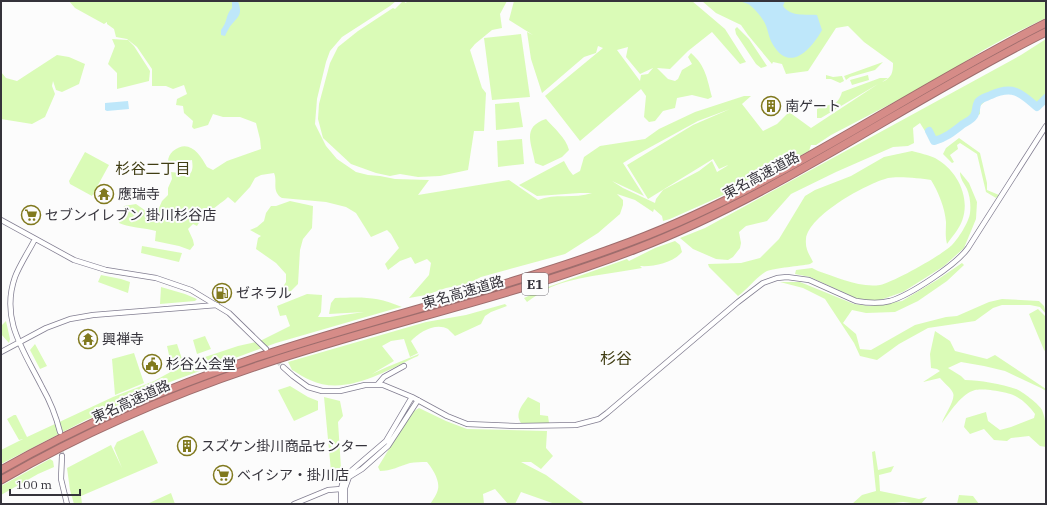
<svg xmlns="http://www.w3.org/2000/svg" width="1047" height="505" font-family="'IBM Plex Serif','Noto Sans JP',serif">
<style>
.green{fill:#dafbb7;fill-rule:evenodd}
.water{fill:#bee7fa}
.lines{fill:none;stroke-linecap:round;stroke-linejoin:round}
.river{stroke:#bee7fa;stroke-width:8}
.tertiary-tunnel{stroke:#d4d4d5;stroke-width:4.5;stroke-dasharray:4.5 2;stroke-linecap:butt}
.tertiary-casing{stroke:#827e91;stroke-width:6}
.motorway-casing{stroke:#9e6d6d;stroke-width:9}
.tertiary{stroke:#fff;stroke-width:4.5}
.motorway{stroke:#d68c88;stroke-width:7}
.labels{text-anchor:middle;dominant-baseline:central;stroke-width:4;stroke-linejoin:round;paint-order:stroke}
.shield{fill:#fcfcfc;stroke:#716f75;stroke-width:1}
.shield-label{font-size:13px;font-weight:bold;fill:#35333b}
.poi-label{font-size:14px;fill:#35333b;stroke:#fcfcfc;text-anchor:start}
.street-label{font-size:14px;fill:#35333b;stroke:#fcfcfc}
.neighbourhood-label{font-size:15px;fill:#403d13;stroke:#fcfcfc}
.quarter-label{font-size:16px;fill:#403d13;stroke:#fcfcfc}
</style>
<rect width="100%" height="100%" fill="#fcfcfc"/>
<!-- green -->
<path class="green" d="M69,1H396L390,6L342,37L330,51L326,62L317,99L315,124L326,146L337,159L356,172L368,175L380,176L395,179L429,180L418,195L509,180L538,200C555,193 574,199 592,193H580L537,196L519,185L564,161L569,170L573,175L580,171L584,157L600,146L645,139L659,129L695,112L744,96H751L742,104L763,131L777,124L789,112L811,128L878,84L821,118H817V109C829,102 837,109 842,92L880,78H888L882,82C892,78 893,72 893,63L864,42L848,26L836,28L808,71L786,74L782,64L773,62L772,64L748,35L741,25L716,13L702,1H1046V18C1012,34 978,51 948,74L831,135L816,145H811L809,151L782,165L717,198L670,219L663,221L662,216L654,209L653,212L635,200L617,194L623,200V205L620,214L598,233L565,254L481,277L467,284L446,288L426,295L409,298L429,275L431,263L427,259L415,264L411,257L400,261L388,270L385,264L399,248L391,234L387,230L371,237L356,213L346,207L326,202L282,198C271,191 278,182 274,173L261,175L255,178L250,187L235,203L228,197C222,203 214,207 209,213H205L197,226L193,224L188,229L193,240L194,245L190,250L179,246L155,241L156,231C146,228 126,227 119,223L124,206L136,204L146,211L159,208L162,201L168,195V188L172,179L171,172L179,173L187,177C193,172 193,168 192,160L176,163L168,162C168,157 170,154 173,151C189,138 200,154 207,167L213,170L227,161L261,149L260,139L256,123L240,117H223L213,114L208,125L194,129L192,127L193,121L184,113L183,106L176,105L177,99L187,94L184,85L173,89L166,86H152V69L137,47L127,39L116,37L114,29L107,24V22L104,24L75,8ZM730,109L693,125L627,165L648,199L713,159L719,169L728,165L727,166L717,172L712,161L699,171L663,190L656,199L655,203L623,188L612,181L644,196L623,163L636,155L698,121Z
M403,1L406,3L407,1H507L500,14L502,28L492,30L475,44L470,50L482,88L486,93L484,131H474L468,170L440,176L418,177L400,174L390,176L376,173L351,164L323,138L318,119L319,104L330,63L338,47L358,31L393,8L395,9Z
M514,1H692L725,29L746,62L740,64L712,32L688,51L670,69L657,68L668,79L675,81L678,79L682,70L692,64L688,57L691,53C706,66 707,79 712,97L708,99L692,95L677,98L675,108L663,111L655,121L649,122L644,117L646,96L641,89L580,141L545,96L603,48L598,46L596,53L584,57L542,93L531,59L527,32L533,35L509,20ZM628,47L626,57L640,74L653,68L648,74L641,75L640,81L617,50Z
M737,27L749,39L767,66L761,68L756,64L736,34L735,29Z
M521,34L530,97L492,100L484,38Z
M112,39L128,40L134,46L150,71L149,81L117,89V73L108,64L115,46Z
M1046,39V96L1037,105C1010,88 1006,82 980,106V114L963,125L958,132L942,142L933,144L920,123L913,128L914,143L908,146L893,147L836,172L791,194L767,221L746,226L739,232L741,243L740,248L733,257L728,260L716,259L693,249L680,238L705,228L1021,55Z
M57,55L69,57L85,64L79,84L62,92L56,90L53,81L52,86L55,94L45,117L32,124L1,119V72L6,78L17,81Z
M883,62L875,70L850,77L846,80L844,76Z
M826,75L833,77L842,76L844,81L840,83L831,79H826Z
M868,75L869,80L852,85L850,80Z
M519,102L523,127L496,130L495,104Z
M546,119C554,128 566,138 569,150L562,157L543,166L535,163C532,144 521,127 546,119Z
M959,138L980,153L987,183V190L999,195L996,198L986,192L977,154L960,143L957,145L958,149L950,155L954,162L952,163L943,154L946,148Z
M522,139L524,164L498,167L497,141Z
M912,151C919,153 929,155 935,158C957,170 971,197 962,221C959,229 952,237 947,244C945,236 946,230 946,222C945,208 938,191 931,180C921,178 897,176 888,178C866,184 809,215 806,239C805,249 809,254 813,262L810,264C800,266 775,268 767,271C757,276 748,289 738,296L709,267L708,264L741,263L760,258L779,239L805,196L815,190L851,176L884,157Z
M85,152L109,165L92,196L70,184L69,181Z
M960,172L969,183L977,202L976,219L964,248L944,266L903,292L880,300H860L810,277L795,274L796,270L812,268L818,271C837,277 859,288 880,285C894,282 942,255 952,245C958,239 969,222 970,213C971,206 970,196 967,189C964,183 960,179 960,172Z
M290,201L313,206L312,228L303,239L300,250L298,284L290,292L283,287L286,282V274L276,263L256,249L258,238L261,236L250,230L257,227L264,221L266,213L271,206H276Z
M675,241L680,245L682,252C673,263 653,267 640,266L642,268C612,274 572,276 545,290C539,293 533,298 527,302L524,298L548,287L627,259L629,261L655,248Z
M142,246L182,253L179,262L141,253Z
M962,263L964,265L947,281L918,301L895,312L866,313L852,310L843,323L856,334L860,349L871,350L915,325L946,317L957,316L989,302L1002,299L1039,301L1044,306L1046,314L1040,307L1030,305H1002L993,308L975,321L928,328L899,344L877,360L860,356L854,343L825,299L803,288L780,282H800L854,304L870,306L902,301L937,280Z
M101,275L121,279L130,282L128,293L98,282Z
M161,287L185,294L197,299L195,301L160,304Z
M307,294L322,295L321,312L318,317H330L364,312L329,314L331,303L335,298C362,297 376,296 402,307L397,308L276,343L170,382L86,420L1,464V450L23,439L19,440L7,419L14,415H16L27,437L113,397L154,381L187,363L238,346L260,341L290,326L286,315L280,316L277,306Z
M505,304L507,306L491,312L485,316L481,324L455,336C453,334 450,331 448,329C436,322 419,332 411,341L418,353L410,357L404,339L391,341L382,346L394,361L372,374L387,367L419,354L418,356C387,370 346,397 310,380C305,378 299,374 294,371L292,370L288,362L426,322L466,315Z
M1038,309L1046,317V352L1044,350L1029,314Z
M6,321L10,339L9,343L1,334V326Z
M935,331L950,341L955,351L987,359L995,355L1046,389V391L1041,388L1005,371L984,366L961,362L948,368L961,376L965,380C979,380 1002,384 1016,389C1022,391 1040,405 1042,410C1047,422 1046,435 1046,447L1040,446L1029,436L1011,438L1007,441L994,440L984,429L970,434L964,427L966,418L986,412L988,421L1000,430L1011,427L1034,418L1035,414C1030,407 1024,401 1017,397C1010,392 983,388 975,390C961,394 950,412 942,423C944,415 956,400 953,393C951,388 943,382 940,378L923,382L940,371L937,369L931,368L930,354Z
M205,336L211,349L197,354L193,340Z
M35,344L47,366L40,369L30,350Z
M177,344L182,359L171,364L167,346Z
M134,353L144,383L115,395L112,359Z
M290,386L308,397L318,401V410L294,421L278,390Z
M324,397L340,401L343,416L338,422L341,468L331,471Z
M528,397L540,403V415L548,416L549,423H521C514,414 523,404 528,397Z
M419,408L446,421L467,429L547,431L546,448L553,456L541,469L531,462H521L546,475L585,504H555L521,492L515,504H508L495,489L483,494L484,504H430C433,500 437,494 438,489C440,480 432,468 427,462C421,462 415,462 410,463C400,466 391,471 380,471L378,467L411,413Z
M143,430L158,463L81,496L82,504H74L70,490L67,468L111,445L122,468L114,448L117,442Z
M875,451L878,470L894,466L891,472L879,475L880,491L919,499L927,497L921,504L903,502L885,504H852L862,495L876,491L872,452Z
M50,459L53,461L54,467L38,474L1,495V486Z
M171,493L175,504H147Z
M959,495L973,496L979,504H957Z"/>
<!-- water -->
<path class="water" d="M232,1H238C242,14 240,15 232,24C229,27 227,32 225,36L221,35V30C228,21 225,16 232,8Z
M739,1H785L783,6C791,17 805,14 817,15L822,30C811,50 789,74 772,43C768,36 768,27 763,20C760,15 753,7 748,4C746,3 742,2 739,1Z
M128,101L129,109L107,111L105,110V103Z"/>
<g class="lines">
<!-- river -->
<path class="river" d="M929,131L934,141C946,138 954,131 963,124C966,122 971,120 973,117C977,113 975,107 978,102C981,98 987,97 991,95C1013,85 1021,93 1037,107L1046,98"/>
<!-- tertiary-tunnel -->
<path class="tertiary-tunnel" d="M268,352L283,367
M60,432L62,456"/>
<defs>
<path id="tertiary" d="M1,220L74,260L106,270L156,278L191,290L229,313L266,349
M35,239C29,251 20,264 15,277C0,320 24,351 42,387C50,401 56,416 60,432
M1,352L46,328L70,319L93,315L217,305
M283,367L293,376L308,387L322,391H340L365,385H383L412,397L447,416L467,424L516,426L576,425L599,419L607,413L738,302L763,283L777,278L787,277L809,280L856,301C867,303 879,304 890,301C910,295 956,265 968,248L1046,126
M378,384L384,377L404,366
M62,456L61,479L67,504
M294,504L328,490L341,489
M341,504V489L344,477L386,441L412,397
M345,504V488L349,477L362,469L388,446L418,400"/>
<path id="motorway" d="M1,470C82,424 169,387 258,357C381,316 508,288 630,242C777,187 906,93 1046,23
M1,480C84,432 172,394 263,364C386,323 514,296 636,249C781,193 907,101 1046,32"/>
</defs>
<!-- tertiary casing -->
<use href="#tertiary" class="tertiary-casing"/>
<!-- motorway casing -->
<use href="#motorway" class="motorway-casing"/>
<!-- tertiary -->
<use href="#tertiary" class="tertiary"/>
<!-- motorway -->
<use href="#motorway" class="motorway"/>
</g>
<!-- icons -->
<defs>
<symbol id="building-ring" viewBox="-11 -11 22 22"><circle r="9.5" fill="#fcfcfc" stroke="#80791e" stroke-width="1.5"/><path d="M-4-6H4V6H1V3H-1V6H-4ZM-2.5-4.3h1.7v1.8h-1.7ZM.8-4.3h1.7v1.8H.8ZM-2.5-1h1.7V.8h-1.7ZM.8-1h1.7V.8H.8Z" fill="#80791e"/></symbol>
<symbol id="temple-ring" viewBox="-11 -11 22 22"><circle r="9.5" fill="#fcfcfc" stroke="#80791e" stroke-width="1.5"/><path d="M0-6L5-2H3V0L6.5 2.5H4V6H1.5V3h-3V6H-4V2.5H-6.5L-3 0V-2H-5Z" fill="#80791e"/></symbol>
<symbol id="supermarket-ring" viewBox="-11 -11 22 22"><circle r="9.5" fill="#fcfcfc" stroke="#80791e" stroke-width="1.5"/><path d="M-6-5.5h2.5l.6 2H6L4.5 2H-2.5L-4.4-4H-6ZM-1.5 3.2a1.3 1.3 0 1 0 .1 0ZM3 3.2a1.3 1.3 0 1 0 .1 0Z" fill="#80791e"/></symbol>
<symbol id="fuel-ring" viewBox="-11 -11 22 22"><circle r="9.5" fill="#fcfcfc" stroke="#80791e" stroke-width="1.5"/><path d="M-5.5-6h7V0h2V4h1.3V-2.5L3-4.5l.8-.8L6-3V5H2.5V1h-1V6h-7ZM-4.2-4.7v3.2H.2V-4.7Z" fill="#80791e"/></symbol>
<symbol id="civic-ring" viewBox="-11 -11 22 22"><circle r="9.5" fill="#fcfcfc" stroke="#80791e" stroke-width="1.5"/><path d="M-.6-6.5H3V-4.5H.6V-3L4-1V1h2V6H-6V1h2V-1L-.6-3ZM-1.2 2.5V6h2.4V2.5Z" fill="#80791e"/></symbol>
</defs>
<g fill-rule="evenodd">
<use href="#building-ring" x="760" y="95" width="22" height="22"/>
<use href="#temple-ring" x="93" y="183" width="22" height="22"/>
<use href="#supermarket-ring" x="20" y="204" width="22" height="22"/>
<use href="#fuel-ring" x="211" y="282" width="22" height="22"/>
<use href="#temple-ring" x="77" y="328" width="22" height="22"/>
<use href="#civic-ring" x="141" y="353" width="22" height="22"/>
<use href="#building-ring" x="176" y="435" width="22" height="22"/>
<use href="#supermarket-ring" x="212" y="464" width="22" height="22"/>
</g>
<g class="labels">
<!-- shield labels -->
<rect class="shield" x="522" y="273" width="26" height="22" rx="3"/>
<g class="shield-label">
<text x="535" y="284">E1</text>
</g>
<!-- poi labels -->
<g class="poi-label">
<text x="785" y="106">南ゲート</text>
<text x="118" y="194">應瑞寺</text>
<text x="45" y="215">セブンイレブン 掛川杉谷店</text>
<text x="236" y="293">ゼネラル</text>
<text x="102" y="339">興禅寺</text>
<text x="166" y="364">杉谷公会堂</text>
<text x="201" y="446">スズケン掛川商品センター</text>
<text x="237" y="475">ベイシア・掛川店</text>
</g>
<!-- street labels -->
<g class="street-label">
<text transform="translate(761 175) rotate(-28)">東名高速道路</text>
<text transform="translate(463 292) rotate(-16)">東名高速道路</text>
<text transform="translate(131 401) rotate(-24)">東名高速道路</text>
</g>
<!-- neighbourhood labels -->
<g class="neighbourhood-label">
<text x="153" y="168">杉谷二丁目</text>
</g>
<!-- quarter labels -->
<g class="quarter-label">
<text x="616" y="358">杉谷</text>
</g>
</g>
<!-- border -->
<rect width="1047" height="505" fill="none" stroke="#35333b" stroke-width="4"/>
<!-- scale -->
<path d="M10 489v6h70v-6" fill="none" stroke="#35333b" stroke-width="2"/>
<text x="16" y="489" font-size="12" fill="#35333b" stroke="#fcfcfc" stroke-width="3" paint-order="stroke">100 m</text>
</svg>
